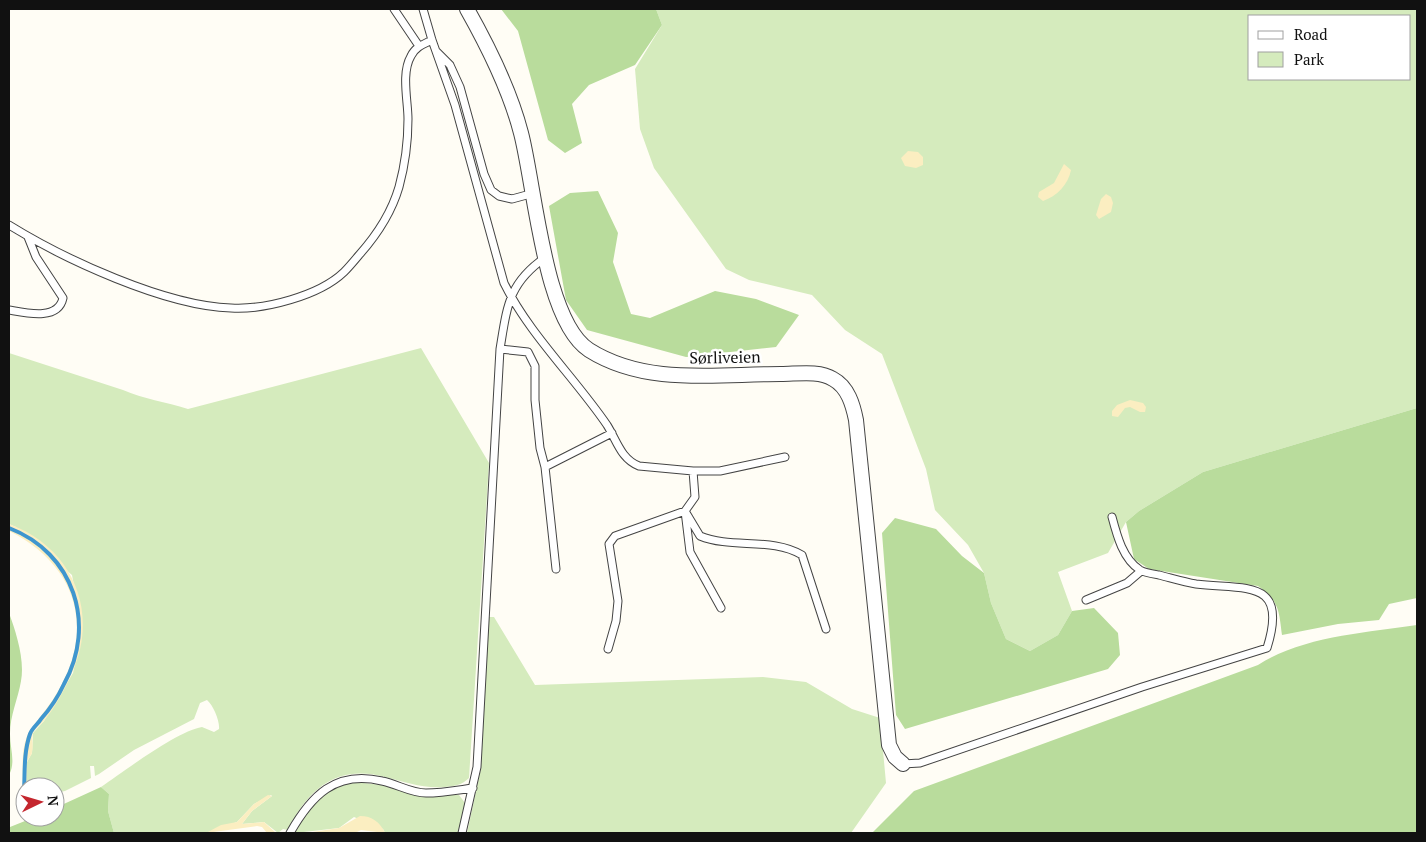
<svg xmlns="http://www.w3.org/2000/svg" width="1426" height="842" font-family="'PT Serif',serif">
<style>
.green{fill:#d5ebbd;fill-rule:evenodd}
.forest{fill:#b9dc9c}
.sand{fill:#fbeec1}
.lines{fill:none;stroke-linecap:round;stroke-linejoin:round}
.stream{stroke:#3f96cf;stroke-width:4}
.service-casing{stroke:#444;stroke-width:9}
.minor-casing{stroke:#444;stroke-width:16}
.service{stroke:#fff;stroke-width:7}
.minor{stroke:#fff;stroke-width:14}
.labels{text-anchor:middle;dominant-baseline:central;stroke-width:5;stroke-linejoin:round;paint-order:stroke}
.street-label{font-size:16px;fill:#111;stroke:#fff}
</style>
<rect width="100%" height="100%" fill="#fffdf5"/>
<!-- green -->
<path class="green" d="M656,9H1417V408L1203,472L1139,511L1126,522L1108,553L1058,572L1072,611L1058,635L1030,651L1006,639L991,603L984,573L968,545L935,510L926,469L882,354L845,330L812,295L749,280L726,269L654,168L640,129L635,69L662,25ZM1250,16H1410V79H1250Z
M421,348L489,463L469,778C462,785 455,786 445,787C423,789 406,782 385,777C337,764 308,789 288,830L283,829L278,833L264,822L242,824L252,811L272,796L271,795L254,804L237,822L206,833H114L108,811L109,794L101,787C123,772 177,731 202,727L214,732L219,729C220,721 213,705 207,700L200,703L194,719L134,750L99,774L95,776L94,766H90L91,778L65,791L55,793V787H27V762L32,753L33,733L44,721L73,673L82,628L72,575L16,527L9,524V353L123,390C143,399 166,402 188,409Z
M488,617H494L535,685L763,677L806,682L852,709L880,718L886,783L851,833H467L481,768Z
M354,782L382,785L413,794L459,795L465,803L458,833H385L383,829L354,817L339,828L295,833C311,803 320,791 354,782Z"/>
<!-- forest -->
<path class="forest" d="M501,9H656L662,25L635,65L589,85L572,104L582,143L565,153L548,140L518,31Z
M598,191L618,233L613,262L631,314L650,318L715,291L756,299L799,315L776,347L686,357L587,330L566,300L549,206L570,193Z
M1417,408V598L1389,604L1379,620L1338,624L1282,635C1279,610 1279,601 1258,586L1149,569L1134,559L1126,522L1139,511L1203,472Z
M895,518L936,529L962,556L984,573L991,603L1006,639L1030,651L1058,635L1072,611L1094,608L1118,633L1120,655L1108,669L905,729L896,715L882,533Z
M9,613C16,632 25,660 21,681C18,699 10,715 10,734C10,749 16,762 9,775Z
M1417,625V833H872L914,791L1258,665C1303,636 1365,633 1417,625Z
M101,787L109,794L108,811L114,833H9L10,827L35,817H55V808Z"/>
<!-- sand -->
<path class="sand" d="M908,151L918,152L923,157V165L916,168L905,166L901,158Z
M1064,164L1071,170C1068,185 1057,196 1043,201L1038,197L1039,192L1054,183Z
M1106,194L1111,197L1113,203L1111,212L1099,219L1096,215L1101,199Z
M1130,400L1143,403L1146,407L1145,412H1140L1130,407L1125,408L1118,417L1112,416V411L1117,405Z
M9,524C72,547 100,611 72,673C65,689 55,708 43,722C41,725 37,727 35,730C30,735 34,745 32,752C32,756 28,758 27,762V787H25V805L19,807C27,784 18,759 27,736C30,729 36,723 40,717C49,706 57,694 63,682C95,619 70,561 9,531Z
M268,795L272,796L252,811L242,824L264,822L276,833H267L262,827L257,826L206,833L221,825L237,822L254,804Z
M360,816C372,816 380,822 385,833L361,830L355,833H306L339,828Z"/>
<g class="lines">
<!-- stream -->
<path class="stream" d="M9,528C74,553 97,624 64,684C58,697 50,709 41,719C38,724 32,728 30,734C22,757 26,782 23,806"/>
<defs>
<path id="service" d="M394,9L419,46
M423,9L432,40L455,105L504,283C529,334 575,378 607,425C617,441 621,459 639,466L693,471H720L785,457
M437,52L450,65L460,87L484,174L491,190L499,196L512,199L534,193
M9,225C64,259 165,306 231,308C264,310 319,296 344,272C349,267 354,261 359,255C376,236 392,211 399,187C405,165 408,143 408,119C408,101 401,73 411,56C415,47 424,44 432,40
M9,310C26,313 58,321 63,298L36,257L28,237
M500,349L528,352L535,366V400L540,448L545,467L556,569
M545,467L612,433
M693,471L695,497L685,511L700,536C732,549 772,537 802,555L826,629
M1086,600L1127,583L1141,571
M608,649L616,621L618,601L609,544L615,536L685,511L690,552L721,608
M903,764L920,763L1142,687L1267,648C1289,578 1245,590 1196,584C1184,582 1171,578 1159,575C1153,574 1145,573 1140,570C1123,559 1117,536 1112,517
M290,833C311,796 335,770 382,781C397,784 411,793 426,793C442,793 458,790 473,788
M462,833L477,767L500,349C507,307 508,283 546,257"/>
<path id="minor" d="M467,9C489,48 510,90 521,133C535,186 544,321 589,350C646,386 716,374 781,374C797,374 819,370 833,379C848,387 853,405 856,420L889,745L895,757L903,764"/>
</defs>
<!-- service casing -->
<use href="#service" class="service-casing"/>
<!-- minor casing -->
<use href="#minor" class="minor-casing"/>
<!-- service -->
<use href="#service" class="service"/>
<!-- minor -->
<use href="#minor" class="minor"/>
</g>
<g class="labels">
<!-- street labels -->
<g class="street-label">
<text transform="translate(725 357) rotate(-1)">Sørliveien</text>
</g>
</g>
<!-- border -->
<rect width="1426" height="842" fill="none" stroke="#111111" stroke-width="20"/>
<!-- legend -->
<rect x="1248" y="15" width="162" height="65" fill="#ffffff" stroke="#a0a0a0"/>
<rect x="1258" y="31" width="25" height="8" fill="#ffffff" stroke="#a0a0a0"/>
<text x="1294" y="40" font-size="15" fill="#111111">Road</text>
<rect x="1258" y="52" width="25" height="15" fill="#d5ebbd" stroke="#a0a0a0"/>
<text x="1294" y="65" font-size="15" fill="#111111">Park</text>
<!-- north arrow -->
<g transform="translate(40 802) rotate(85)"><circle r="24" fill="#ffffff" stroke="#a0a0a0"/>
<path d="M0-4L9 19L0 12L-9 19Z" fill="#c4262e"/>
<text y="-8" font-size="14" font-weight="bold" text-anchor="middle" fill="#111111">N</text>
</g>
</svg>
